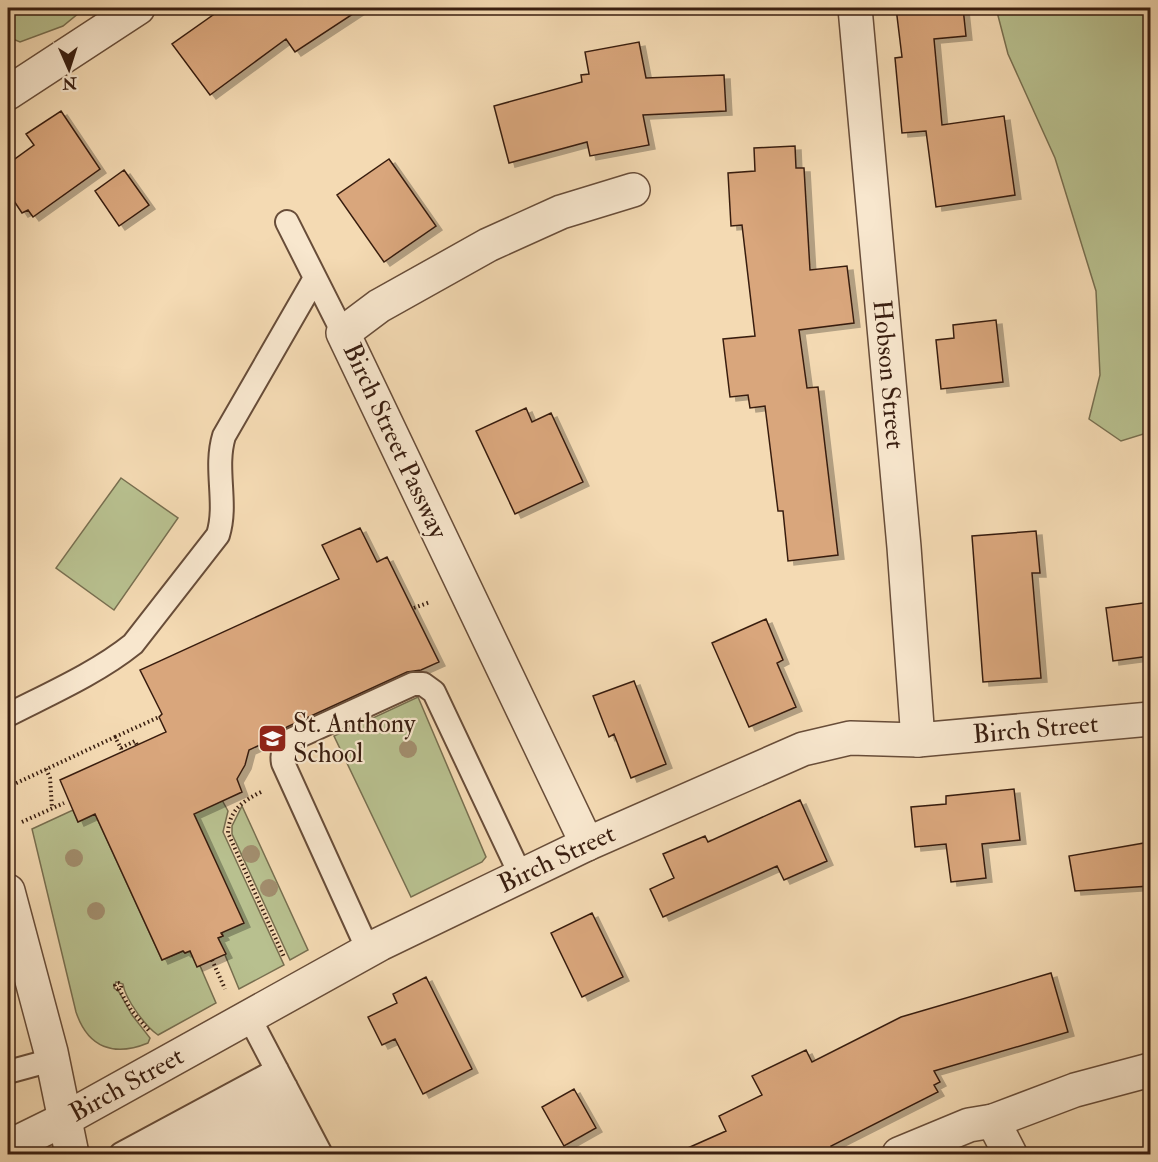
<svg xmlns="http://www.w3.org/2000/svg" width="1158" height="1162" font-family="'IM FELL Double Pica',serif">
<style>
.green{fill:#b8c08f;stroke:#786f50;stroke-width:1.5}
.building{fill:#d9a67c;stroke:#391e10;stroke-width:1.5;filter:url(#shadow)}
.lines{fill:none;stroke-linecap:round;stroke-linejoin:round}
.service-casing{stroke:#684d39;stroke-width:26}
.minor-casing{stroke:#684d39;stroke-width:36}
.tertiary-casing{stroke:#684d39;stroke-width:36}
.path{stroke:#391e10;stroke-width:4;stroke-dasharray:1.5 3;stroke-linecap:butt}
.service{stroke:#f8e7ce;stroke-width:22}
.minor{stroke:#f8e7ce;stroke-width:33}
.tertiary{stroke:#f8e7ce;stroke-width:33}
.tree{fill:#a28e6e}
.labels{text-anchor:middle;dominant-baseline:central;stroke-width:4.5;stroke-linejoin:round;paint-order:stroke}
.street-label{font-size:26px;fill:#391e10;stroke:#f8e7ce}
.poi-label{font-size:26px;fill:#391e10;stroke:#f8e7ce;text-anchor:start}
</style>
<defs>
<filter id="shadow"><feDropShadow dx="6" dy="4" stdDeviation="0" flood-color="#0004"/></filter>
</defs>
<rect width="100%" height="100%" fill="#f4dab3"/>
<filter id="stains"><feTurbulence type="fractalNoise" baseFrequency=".00333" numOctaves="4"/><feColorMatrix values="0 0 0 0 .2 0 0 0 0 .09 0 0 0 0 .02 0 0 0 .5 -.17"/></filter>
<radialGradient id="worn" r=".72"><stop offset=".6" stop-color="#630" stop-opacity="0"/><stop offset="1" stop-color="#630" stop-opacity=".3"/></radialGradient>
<!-- green -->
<path class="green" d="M8,8H85L63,26L20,42L8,37Z
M996,8H1150V239L1144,251L1145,318L1150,328V432L1121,441L1089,419L1100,375L1096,291L1055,158L1008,54Z
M121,478L178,518L114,610L56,568Z
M418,697L486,857L482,862L411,897L334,736Z
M222,800L228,811L223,832L284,965L239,989L218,938L223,936L192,810Z
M242,806L308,950L290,960L232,834V826Z
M73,810L78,822L95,814L162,960L183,951L185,953L190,951L197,966H200L216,1003L158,1035C146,1027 125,999 123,984L116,982L114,988L119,992L132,1015L150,1038L148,1043C114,1057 88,1048 76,1012L32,829Z"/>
<!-- building -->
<path class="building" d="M223,8H362L295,52L286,39L210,95L172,44Z
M896,8H963L966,36L934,39L942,125L1004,116L1015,195L936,207L926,131L902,133L895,58L902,57Z
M639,42L646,78L724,75L726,111L643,115L649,145L590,156L587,142L509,163L494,106L582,82L581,75L589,74L585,52Z
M61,111L100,169L33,217L28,210L22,213L8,192V164L34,145L26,134Z
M795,146L796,168H804L810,270L847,266L854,323L799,330L807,388L818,387L838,555L788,561L783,511H778L765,406L750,408L748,395L730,397L723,339L755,336L742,225L731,226L728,173L755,171L754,148Z
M389,159L436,226L384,262L337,195Z
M124,170L149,205L119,226L95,191Z
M996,320L1003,382L941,389L936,340L954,338L953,325Z
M526,408L532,422L551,413L583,482L515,514L476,431Z
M360,528L377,562L387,557L439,662L421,670L407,672L287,727L275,738L249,750L245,765L237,779L242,792L194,814L244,923L221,933L223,936L218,938L226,954L197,967L190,951L185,953L183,951L162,960L95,814L78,822L60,780L166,732L159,717L162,714L140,670L339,579L322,545Z
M1036,531L1040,573H1032L1041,678L983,682L972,536Z
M1150,602V656L1113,661L1106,608Z
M766,619L783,660L777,663L796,707L749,727L712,643Z
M634,681L666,764L631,778L614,734L609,737L593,696Z
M1014,789L1020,840L982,844L986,878L951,882L946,844L915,847L911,807L946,804V796Z
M800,800L827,861L784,880L777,866L663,917L650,889L674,878L663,854L705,836L708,842Z
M1150,842V886L1075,891L1069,856Z
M592,913L623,977L582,997L551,933Z
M1051,973L1068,1032L934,1071L940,1082L934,1085L938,1092L831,1146L835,1155H672L726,1131L719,1116L762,1095L752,1076L806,1050L812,1062L901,1017Z
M426,977L472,1069L423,1094L395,1039L382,1045L368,1017L397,1003L393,994Z
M574,1089L596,1128L564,1146L542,1107Z"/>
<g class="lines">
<defs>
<path id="service" d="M287,222L343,333
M8,715C49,694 97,673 133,644L218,535C228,503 214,469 224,436L315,278
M368,950L283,763C281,752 284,746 293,739L413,684H423L434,692L521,876
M249,1017L321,1154
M8,1072L52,1060
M121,1154L277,1070
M164,1154L286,1087
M200,1154L294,1103
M239,1154L303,1120
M274,1154L311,1135"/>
<g id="minor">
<path id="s1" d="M855,8L904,547L918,740"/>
<path d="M587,844L343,333L379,306L488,245L561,212L633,190"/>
<path d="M8,891L51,1052L72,1154"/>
<path d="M993,1121L1010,1154"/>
<path id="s2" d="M8,1147L65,1119L380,944L587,844L803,749L850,738L918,740L1150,719"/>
<path d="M899,1154L969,1125L993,1121L1075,1090L1150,1070"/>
</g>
<path id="tertiary" d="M8,93L138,8"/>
</defs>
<!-- service casing -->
<use href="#service" class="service-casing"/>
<!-- minor casing -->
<use href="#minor" class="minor-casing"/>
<!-- tertiary casing -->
<use href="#tertiary" class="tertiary-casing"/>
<!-- path -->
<path class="path" d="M414,608L430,602
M115,737L159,717
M121,748L135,741L137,745
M46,769L50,778L52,808
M8,787L115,737L123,752
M261,792C243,801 229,810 228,833L284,957
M22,822L64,803
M212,960L225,989
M115 986a3 3 0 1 1 6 0a3 3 0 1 1-6 0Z
M119,989L131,1010L150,1032"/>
<!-- service -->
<use href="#service" class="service"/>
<!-- minor -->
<use href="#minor" class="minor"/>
<!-- tertiary -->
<use href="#tertiary" class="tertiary"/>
</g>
<!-- trees -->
<g class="tree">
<circle cx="408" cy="749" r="9"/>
<circle cx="251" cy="854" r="9"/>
<circle cx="74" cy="858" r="9"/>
<circle cx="269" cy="888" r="9"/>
<circle cx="96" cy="911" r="9"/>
</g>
<!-- icons -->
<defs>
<symbol id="school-square" viewBox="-11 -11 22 22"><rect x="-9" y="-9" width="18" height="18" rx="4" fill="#8f2418" stroke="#f8e7ce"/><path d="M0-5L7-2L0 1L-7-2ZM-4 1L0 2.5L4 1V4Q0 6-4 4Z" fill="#fff"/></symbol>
</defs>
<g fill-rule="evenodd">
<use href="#school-square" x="256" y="722" width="33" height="33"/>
</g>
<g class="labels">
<!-- street labels -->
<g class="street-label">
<text stroke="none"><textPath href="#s1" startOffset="368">Hobson Street</textPath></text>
<text transform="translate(395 441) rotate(65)">Birch Street Passway</text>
<text stroke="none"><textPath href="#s2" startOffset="1124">Birch Street</textPath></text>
<text stroke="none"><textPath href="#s2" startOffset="620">Birch Street</textPath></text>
<text stroke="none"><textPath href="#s2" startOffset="134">Birch Street</textPath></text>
</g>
<!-- poi labels -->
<g class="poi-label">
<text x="293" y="724">St. Anthony<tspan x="293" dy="30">School</tspan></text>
</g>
</g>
<!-- margin -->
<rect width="1158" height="1162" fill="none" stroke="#f4dab3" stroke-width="30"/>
<rect x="9" y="9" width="1140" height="1144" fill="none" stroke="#391e10" stroke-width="3"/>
<rect x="15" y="15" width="1128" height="1132" fill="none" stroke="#391e10" stroke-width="1.5"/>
<!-- north arrow -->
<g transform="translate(69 69) rotate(177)" stroke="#f8e7ce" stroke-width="4.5" paint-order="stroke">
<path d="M0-4.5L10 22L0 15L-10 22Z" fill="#391e10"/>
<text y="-9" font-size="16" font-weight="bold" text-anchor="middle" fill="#391e10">N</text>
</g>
<rect width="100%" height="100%" filter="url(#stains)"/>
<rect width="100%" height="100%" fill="url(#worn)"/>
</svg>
